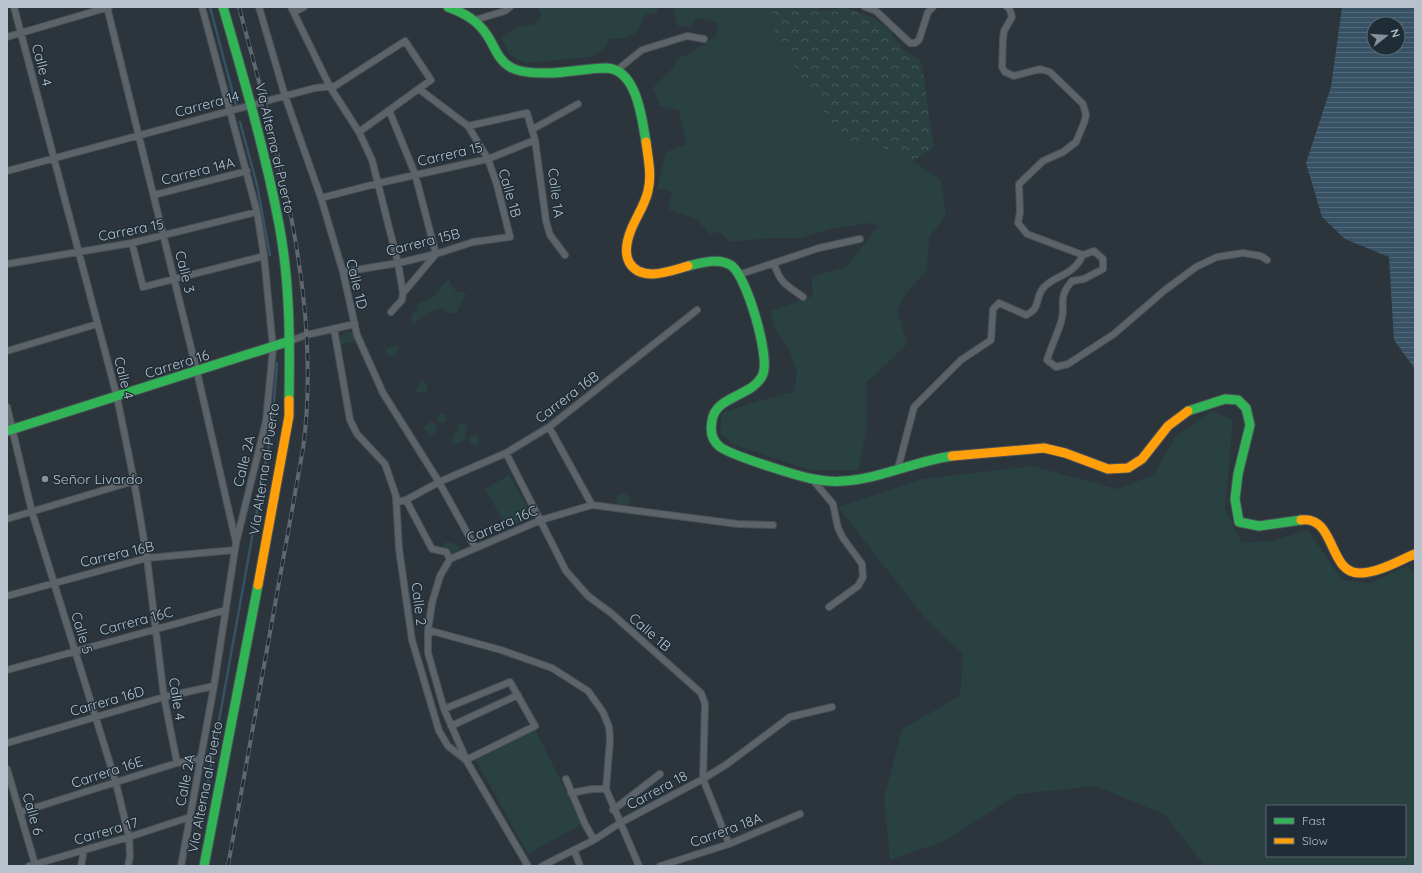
<svg xmlns="http://www.w3.org/2000/svg" width="1422" height="873" font-family="Quicksand,sans-serif">
<style>
.green{fill:#294141;fill-rule:evenodd}
.forest{fill:url(#forest-crowns)}
.water{fill:url(#water-rules);fill-rule:evenodd}
.lines{fill:none;stroke-linecap:round;stroke-linejoin:round}
.stream{stroke:#385265;stroke-width:2.5}
.street-casing{stroke:#4a5156;stroke-width:8}
.fast-casing{stroke:#4a5156;stroke-width:11}
.slow-casing{stroke:#4a5156;stroke-width:11}
.street{stroke:#5d6469;stroke-width:6}
.fast{stroke:#30b455;stroke-width:9}
.slow{stroke:#ff9f0a;stroke-width:9}
.rail-casing{stroke:#61676e;stroke-width:4}
.rail{stroke:#1f2d37;stroke-width:2.5;stroke-dasharray:8;stroke-linecap:butt}
.poi-dot{fill:#86919a;stroke:#1f2d37;stroke-width:1.5}
.labels{text-anchor:middle;dominant-baseline:central;stroke-width:3;stroke-linejoin:round;paint-order:stroke}
.street-label{font-size:14px;fill:#b7c2cc;stroke:#1f2d37}
.poi-label{font-size:14px;fill:#b7c2cc;stroke:#1f2d37;text-anchor:start}
</style>
<defs>
<pattern id="forest-crowns" width="20" height="18" patternUnits="userSpaceOnUse"><rect width="20" height="18" fill="#294141"/><path d="M2 6a3 3 0 1 1 6 0M12 15a3 3 0 1 1 6 0" fill="none" stroke="#465b5b"/></pattern>
<pattern id="water-rules" width="6" height="5" patternUnits="userSpaceOnUse"><rect width="6" height="5" fill="#385265"/><path d="M0 2.5h6" fill="none" stroke="#53697a"/></pattern>
</defs>
<rect width="100%" height="100%" fill="#2c353c"/>
<!-- green -->
<path class="green" d="M538,7H658L657,12L645,15C637,37 632,38 610,39L605,48L591,57L525,63L510,55L501,38L516,28L535,24L542,15Z
M673,7H773L772,24L844,142L878,145L913,161L941,180L946,215L929,238L927,270L907,292L897,309L907,344L866,383L867,428L858,470H810L734,445L720,433L722,413L758,401L794,392L797,372L788,347L775,329L770,311L813,296L811,277L846,267L879,226L871,223L830,229L801,238H768L731,242L720,232L709,234L697,219L668,209L672,192L657,188L666,152L686,145L679,110L660,106L653,88L675,66L677,58L688,55L716,36L718,23L702,19H695L691,27L678,26Z
M449,280L451,285L456,288L454,292L463,291L466,295L457,312L448,314L443,308L429,312L412,325C411,318 411,314 418,310L417,305C422,301 427,301 431,298C439,292 441,284 449,280Z
M346,332H353L356,341L339,345L338,339Z
M398,345L399,349L393,356H388L385,349L391,346Z
M422,380L426,383L428,392L415,393L419,382Z
M1212,411L1233,420L1225,509L1242,543L1272,541L1308,530L1342,580L1370,583L1407,566L1415,574V636L1413,644L1415,658V866H1205L1164,814L1095,786L1018,794L945,841L890,860L884,798L902,729L960,696L963,655L925,618L838,507L922,479L1032,466L1117,489L1154,475L1175,437ZM1267,806H1405V856H1267Z
M437.5 418a4.5 4.5 0 1 1 9 0a4.5 4.5 0 1 1-9 0Z
M430,422L436,424L437,428L433,435L430,436L423,427Z
M462,423L467,425L465,432L466,439L454,445L451,443L454,433L458,431V426Z
M469 440a5 5 0 1 1 10 0a5 5 0 1 1-10 0Z
M509,475L532,515L508,529L485,489Z
M616 500a7 7 0 1 1 14 0a7 7 0 1 1-14 0Z
M449,542L456,544L460,549L453,553L442,550L444,543Z
M535,729L582,824L528,854L476,760Z"/>
<!-- forest -->
<path class="forest" d="M773,7H817L819,11L844,8L874,18L888,29L903,50L920,60C928,88 927,118 934,147L913,161L878,145L844,142L782,49L772,24Z"/>
<!-- water -->
<path class="water" d="M1342,7H1415V369L1394,340L1389,257L1345,239L1322,217L1306,163L1331,87ZM1374,24H1398V48H1374Z"/>
<g class="lines">
<!-- stream -->
<path class="stream" d="M210,7L236,105
M240,122L257,185L270,255
M202,815L272,427L277,363"/>
<defs>
<path id="street" d="M14,7L117,397L134,481L147,558L164,697L177,763
M107,7L197,372L236,542
M259,7L285,96L321,198L343,272L357,335L383,393L439,482L475,547
M291,7L330,87L359,132L372,160L398,263L403,293L402,300L391,312
M865,7L876,11L910,43H915L919,40L928,12L933,7
M1007,7L1010,10L1012,17L1004,31L1003,39L1002,67L1005,72L1014,76L1040,69L1050,72L1083,104L1086,115L1084,123L1076,142L1063,152L1043,161L1019,184L1020,212L1018,223L1027,234L1083,255
M294,12L304,7
M475,20L505,11L510,7
M7,37L109,7
M617,70L642,50L687,36L704,39
M389,110L415,174L436,254L403,293
M468,126L527,113L535,140L546,221L550,235L565,255
M533,129L578,104
M7,171L285,96L315,88L335,86L405,41L431,80L359,132
M154,195L247,171
M321,198L379,183L488,159L535,140
M132,243L143,287L264,256
M774,263C780,284 787,285 803,297
M7,264L132,243L257,212
M343,272L398,263L436,254L473,242L510,237L497,185L488,159L468,126L419,89
M741,274L819,248L860,239
M334,329L350,420L357,434L385,464L396,496L399,549L412,640L439,731L448,746L466,760L528,866
M290,341L306,335L355,324
M7,351L97,324
M7,407L32,512L116,783L129,837L130,856L128,866
M549,427L592,505
M506,453L566,571L588,596L611,613L701,693L705,704L703,779L729,844
M898,468L914,407L961,360L991,340L993,309L999,303L1026,315C1042,308 1034,298 1044,287C1057,274 1072,277 1083,255L1094,251L1103,259V269L1084,279L1072,281C1056,300 1067,303 1061,322C1057,335 1051,347 1047,360L1056,367L1068,364L1114,334L1165,290L1196,267L1217,257L1243,253L1261,256L1267,260
M812,479L833,504L838,528L843,538L862,564L863,577L858,586L829,607
M406,500L432,549L446,552L450,559
M396,502L406,500L439,482L506,453L549,427L697,310
M7,519L134,481
M7,596L147,558L235,550
M428,630L501,650L552,668L588,691L603,712L609,727L610,740L606,789L639,866
M7,670L226,610
M444,709L510,682L535,726L466,760
M451,726L518,695
M7,743L164,697L214,686
M466,759L444,709L428,653V630L432,603L440,576L450,559L541,520L592,505L738,524L773,525
M7,769L35,864L34,866
M566,779L585,824L594,840
M571,793L592,789H606
M613,810L660,774
M21,812L177,763L202,758
M574,850L580,866
M29,866L129,837L190,817
M81,866L84,850
M181,866L214,686L236,543L266,421L273,348L264,256L257,212L202,7
M542,866L594,840L620,823L703,779L727,764L790,717L832,707
M660,866L729,844L800,814"/>
<path id="fast" d="M223,7C244,79 265,151 279,224C290,282 290,341 289,400
M448,7C464,13 477,20 487,35C495,47 498,61 512,68C523,73 536,73 548,73C567,73 587,68 606,68C637,69 642,119 646,142
M688,266C701,263 720,257 732,266C747,278 770,356 763,374C754,397 715,395 712,421C710,431 712,440 719,446C729,455 798,476 813,479C823,481 833,482 843,481C880,479 915,461 952,456
M1188,411L1225,399L1238,400L1246,408L1250,425L1238,474L1235,499L1239,522L1259,526L1301,520
M7,431L290,341
M204,866L258,585"/>
<path id="slow" d="M646,142C648,158 652,175 648,191C645,205 636,217 631,230C627,240 624,252 629,262C641,283 670,271 688,266
M952,456L1044,448L1065,453L1108,469L1128,468L1142,459L1168,426L1188,411
M1301,520C1336,515 1328,574 1360,573C1378,573 1398,561 1415,554
M258,585L289,416V400"/>
</defs>
<!-- street casing -->
<use href="#street" class="street-casing"/>
<!-- fast casing -->
<use href="#fast" class="fast-casing"/>
<!-- slow casing -->
<use href="#slow" class="slow-casing"/>
<!-- street -->
<use href="#street" class="street"/>
<!-- fast -->
<use href="#fast" class="fast"/>
<!-- slow -->
<use href="#slow" class="slow"/>
<defs>
<path id="rail" d="M228,866L303,449C323,300 277,150 239,7"/>
</defs>
<!-- rail casing -->
<use href="#rail" class="rail-casing"/>
<!-- rail -->
<use href="#rail" class="rail"/>
</g>
<!-- markers -->
<circle class="poi-dot" cx="45" cy="479" r="4"/>
<g class="labels">
<!-- street labels -->
<g class="street-label">
<text transform="translate(42 65) rotate(75)">Calle 4</text>
<text transform="translate(207 104) rotate(-15)">Carrera 14</text>
<text transform="translate(275 148) rotate(77)">Vía Alterna al Puerto</text>
<text transform="translate(450 154) rotate(-13)">Carrera 15</text>
<text transform="translate(198 171) rotate(-14)">Carrera 14A</text>
<text transform="translate(510 193) rotate(74)">Calle 1B</text>
<text transform="translate(556 193) rotate(83)">Calle 1A</text>
<text transform="translate(131 230) rotate(-11)">Carrera 15</text>
<text transform="translate(423 242) rotate(-14)">Carrera 15B</text>
<text transform="translate(185 272) rotate(76)">Calle 3</text>
<text transform="translate(357 284) rotate(76)">Calle 1D</text>
<text transform="translate(177 364) rotate(-17)">Carrera 16</text>
<text transform="translate(124 378) rotate(76)">Calle 4</text>
<text transform="translate(567 397) rotate(-37)">Carrera 16B</text>
<text transform="translate(244 461) rotate(-76)">Calle 2A</text>
<text transform="translate(264 469) rotate(-81)">Vía Alterna al Puerto</text>
<text transform="translate(502 524) rotate(-23)">Carrera 16C</text>
<text transform="translate(117 554) rotate(-13)">Carrera 16B</text>
<text transform="translate(419 604) rotate(83)">Calle 2</text>
<text transform="translate(136 621) rotate(-15)">Carrera 16C</text>
<text transform="translate(650 632) rotate(41)">Calle 1B</text>
<text transform="translate(82 633) rotate(73)">Calle 5</text>
<text transform="translate(177 699) rotate(81)">Calle 4</text>
<text transform="translate(107 701) rotate(-16)">Carrera 16D</text>
<text transform="translate(107 772) rotate(-18)">Carrera 16E</text>
<text transform="translate(185 780) rotate(-79)">Calle 2A</text>
<text transform="translate(205 787) rotate(-79)">Vía Alterna al Puerto</text>
<text transform="translate(657 790) rotate(-28)">Carrera 18</text>
<text transform="translate(33 814) rotate(74)">Calle 6</text>
<text transform="translate(726 830) rotate(-20)">Carrera 18A</text>
<text transform="translate(106 831) rotate(-16)">Carrera 17</text>
</g>
<!-- poi labels -->
<g class="poi-label">
<text x="53" y="479">Señor Livardo</text>
</g>
</g>
<!-- border -->
<rect width="1422" height="873" fill="none" stroke="#b7c2cc" stroke-width="16"/>
<!-- legend -->
<rect x="1266" y="805" width="140" height="52" fill="#1f2d37" stroke="#5c6973"/>
<rect x="1274" y="818" width="20" height="6" fill="#30b455" stroke="#5c6973"/>
<text x="1302" y="825" font-size="12" fill="#b7c2cc">Fast</text>
<rect x="1274" y="838" width="20" height="6" fill="#ff9f0a" stroke="#5c6973"/>
<text x="1302" y="845" font-size="12" fill="#b7c2cc">Slow</text>
<!-- north arrow -->
<g transform="translate(1386 36) rotate(73)"><circle r="19" fill="#1f2d37" stroke="#5c6973"/>
<path d="M0-3L7 15L0 10L-7 15Z" fill="#86919a"/>
<text y="-6" font-size="11" font-weight="bold" text-anchor="middle" fill="#b7c2cc">N</text>
</g>
</svg>
